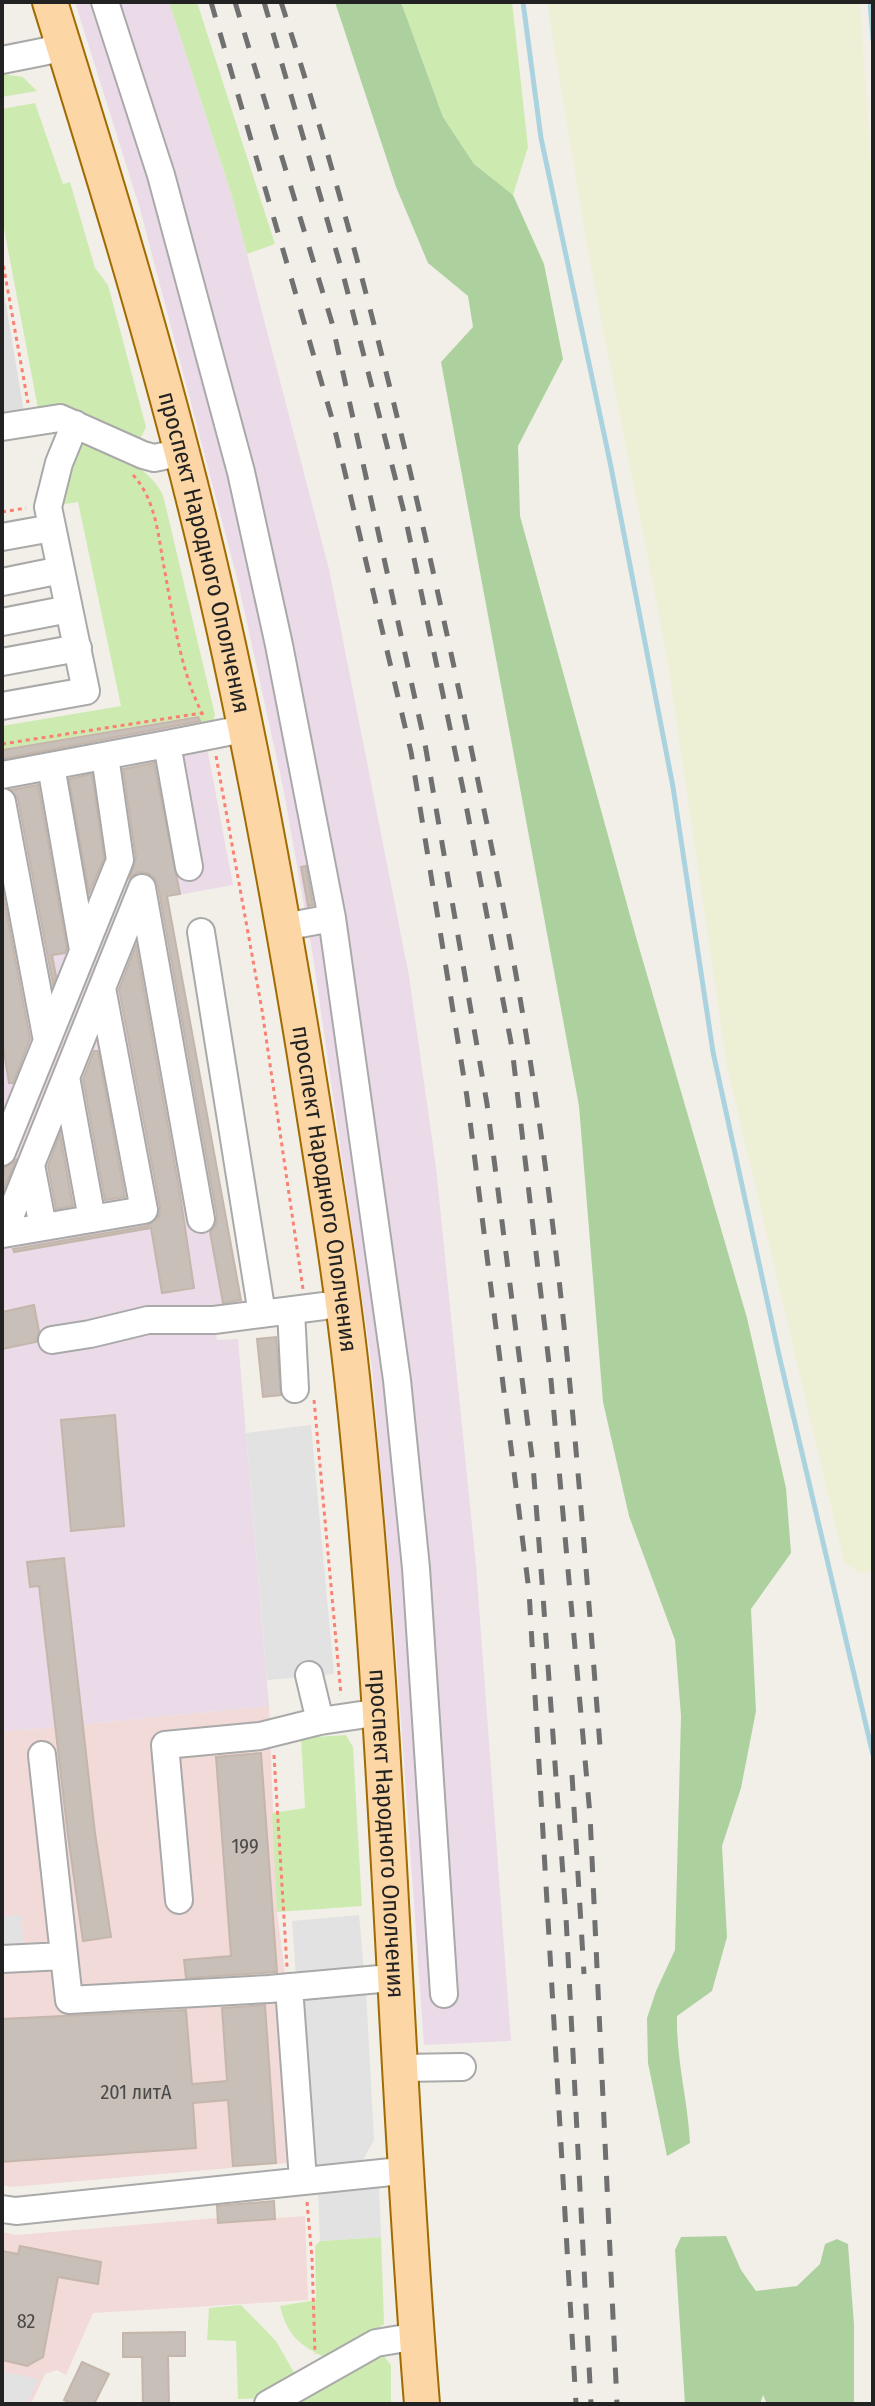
<svg xmlns="http://www.w3.org/2000/svg" width="875" height="2406" font-family="'Fira Sans Condensed',sans-serif">
<style>
.residential{fill:#e0dfdf}
.commercial{fill:#f2dad9}
.industrial{fill:#ebdbe8}
.farmland{fill:#eef0d5}
.grass{fill:#cdebb0}
.forest{fill:#add19e}
.parking{fill:#e2e2e2}
.lines{fill:none;stroke-linecap:round;stroke-linejoin:round}
.stream{stroke:#aad3df;stroke-width:5}
.building{fill:#c7bfb8;stroke:#c4b6ab;stroke-width:2}
.minor-casing{stroke:#a9a9a9;stroke-width:30}
.major-casing{stroke:#a06b00;stroke-width:38}
.path{stroke:#fa8072;stroke-width:3;stroke-dasharray:4 4;stroke-linecap:butt}
.minor{stroke:#fff;stroke-width:26}
.major{stroke:#fcd6a4;stroke-width:34}
.rail{stroke:#707070;stroke-width:5;stroke-dasharray:16 16;stroke-linecap:butt}
.labels{text-anchor:middle;dominant-baseline:central;stroke-width:6;stroke-linejoin:round;paint-order:stroke}
.number-label{font-size:20px;fill:#4b4948}
.street-label{font-size:24px;fill:#222;stroke:#fff}
</style>
<rect width="100%" height="100%" fill="#f2efe9"/>
<!-- residential -->
<path class="residential" d="M2,281L25,418L2,423Z"/>
<!-- commercial -->
<path class="commercial" d="M269,1706L277,1912L310,2161L12,2187L2,2185V1732Z
M305,2216L308,2300L93,2313L66,2375L57,2370L45,2374L31,2404H2V2232L16,2235L217,2218L218,2223Z"/>
<!-- industrial -->
<path class="industrial" d="M75,2H169L231,193L329,569L409,976L436,1167L476,1565L511,2041L424,2045L394,1623L372,1368L313,956L283,787L238,582L140,209Z
M199,716L205,737L233,885L167,897L242,1304L212,1310L217,1340L238,1339L269,1706L2,1732V749Z"/>
<!-- farmland -->
<path class="farmland" d="M547,2H860L873,194V1572L861,1574L844,1562L727,1067L667,657L588,252Z"/>
<!-- grass -->
<path class="grass" d="M169,2H197L275,244L247,254L231,193Z
M401,2H512L528,147L513,195L474,164L443,117Z
M2,74L23,77L37,91L2,97Z
M35,103L63,184L70,182L95,268L108,285L146,427L141,437L135,439L39,414L2,218V109Z
M82,441C112,452 148,465 163,495L215,715L213,721L203,729L198,716L2,749V726L121,706L78,502L59,505L62,491Z
M346,1735L353,1747L362,1906L277,1912L272,1813L305,1808L301,1738Z
M381,2237L384,2324L332,2361C304,2347 288,2340 280,2306L316,2300L315,2246L320,2241Z
M241,2305L276,2341L296,2376L259,2398L238,2399L236,2341L207,2340L209,2308Z
M372,2353L383,2355L391,2365V2404H293Z"/>
<!-- forest -->
<path class="forest" d="M335,2H401L443,117L474,164L513,195L544,264L563,359L518,446L520,516L636,937L747,1318L786,1488L791,1553L751,1609L756,1711L741,1788L722,1846L727,1937L712,1991L677,2016C676,2059 688,2101 690,2143L667,2156L648,2063L647,2018L656,1991L675,1950L681,1716L675,1640L629,1516L603,1402L579,1106L441,362L473,327L468,296L428,263L396,187Z
M726,2236L741,2270L756,2291L797,2286L820,2264L825,2244L837,2239L848,2244L854,2325V2404H767L763,2395L760,2404H685L675,2250L681,2237Z"/>
<!-- parking -->
<path class="parking" d="M311,1425L334,1674L267,1680L246,1433Z
M21,1915L24,1948L2,1950V1916Z
M359,1915L364,1971L296,1977L292,1921Z
M366,1990L374,2140L363,2160L330,2172L317,2164L303,1997Z
M379,2187L381,2237L320,2241L318,2192Z
M2,2371L38,2379L27,2404H2Z"/>
<g class="lines">
<!-- stream -->
<path class="stream" d="M523,2L541,138L610,462L673,787L713,1052L779,1355L873,1755
M870,2L873,40"/>
</g>
<!-- building -->
<path class="building" d="M198,717L200,721L2,759V750Z
M154,763L180,894L167,896L241,1300L223,1303L210,1232L216,1225L217,1216L158,885L154,877L147,873L138,872L130,878L136,858L123,769Z
M92,774L104,858L89,893L69,779Z
M38,785L67,949L65,953L52,955L56,976L53,984L18,799L11,790Z
M306,866L313,905L308,906L301,867Z
M2,888L30,1039L13,1083H9L2,1040Z
M136,946L180,1194L194,1288L162,1293L151,1228L14,1252L13,1249L147,1226L159,1216L160,1207L119,989Z
M94,1051H98L125,1197L105,1200L83,1079Z
M60,1134L73,1206L56,1209L48,1166Z
M16,1160L2,1194L4,1168Z
M34,1305L39,1331L36,1342L2,1349V1312Z
M276,1337L281,1395L263,1397L257,1339Z
M115,1415L124,1526L71,1531L61,1420Z
M64,1558L95,1833L111,1937L83,1941L68,1836L39,1586L30,1587L27,1562Z
M261,1753L277,1972L186,1978L184,1960L231,1956L216,1757Z
M265,2005L276,2163L233,2166L228,2100L193,2103L196,2148L2,2162V2019L186,2010L192,2084L227,2081L222,2008Z
M274,2201L275,2219L218,2223L217,2206Z
M20,2246L101,2262L98,2284L58,2277L43,2357L27,2366L2,2360V2251L18,2254Z
M185,2332V2356H168L169,2404H143L142,2357H123V2333Z
M82,2362L109,2374L94,2404H73L64,2400Z"/>
<g class="lines">
<defs>
<path id="minor" d="M105,2L161,175L241,472L279,645L332,918L397,1380L416,1568L444,1994
M2,60L47,51L62,41
M2,427L60,418L143,455L154,458L164,456
M2,537L52,528
M2,582L61,570
M2,622L69,609
M2,662L78,648
M2,706L86,691L48,507L59,463L75,424
M51,766L83,950
M2,775L167,744
M2,802L47,1041
M189,867L167,744L228,732
M142,888L201,1219
M284,927L332,918
M201,932L262,1314
M66,1077L92,1219
M2,1152L120,860L105,756
M31,1165L43,1227
M3,1234L142,888
M3,1234L144,1210L102,988
M291,1311L295,1389
M52,1340L90,1334L148,1320H214L324,1306
M309,1675L320,1721
M42,1755L69,2000L269,1989L380,1979
M179,1900L165,1745L260,1736L320,1721L381,1712
M2,1959L64,1956
M289,1987L303,2180
M401,2068L462,2067
M2,2209L16,2211L391,2172
M268,2404L376,2343L400,2339"/>
<g id="major">
<path id="s1" d="M50,2C96,150 142,299 181,449C233,647 271,848 304,1049C321,1158 340,1267 352,1377C389,1718 394,2062 422,2404"/>
</g>
</defs>
<!-- minor casing -->
<use href="#minor" class="minor-casing"/>
<!-- major casing -->
<use href="#major" class="major-casing"/>
<!-- path -->
<path class="path" d="M2,258L28,403
M133,475C156,500 158,535 164,567C173,615 180,671 203,715
M2,512L26,508
M2,744L202,713
M216,756L262,1010L303,1289
M314,1400L341,1695
M274,1755L287,1967
M307,2202L312,2258L315,2354"/>
<!-- minor -->
<use href="#minor" class="minor"/>
<!-- major -->
<use href="#major" class="major"/>
<!-- rail -->
<path class="rail" d="M211,2L333,422L411,752L467,1097L529,1591L576,2404
M235,2L332,323L425,744L487,1104L533,1465L542,1582L566,1917L591,2404
M264,2L344,278L405,516L463,789L512,1048L551,1380L590,1815L617,2404
M281,2C352,220 406,444 454,667C481,795 509,924 529,1053C565,1282 582,1515 600,1746
M572,1775L584,1974"/>
</g>
<g class="labels">
<!-- number labels -->
<g class="number-label">
<text x="245" y="1846">199</text>
<text x="136" y="2092">201 литА</text>
<text x="26" y="2321">82</text>
</g>
<!-- street labels -->
<g class="street-label">
<text stroke="none"><textPath href="#s1" startOffset="572">проспект Народного Ополчения</textPath></text>
<text stroke="none"><textPath href="#s1" startOffset="1220">проспект Народного Ополчения</textPath></text>
<text stroke="none"><textPath href="#s1" startOffset="1868">проспект Народного Ополчения</textPath></text>
</g>
</g>
<!-- border -->
<rect width="875" height="2406" fill="none" stroke="#222222" stroke-width="8"/>
</svg>
